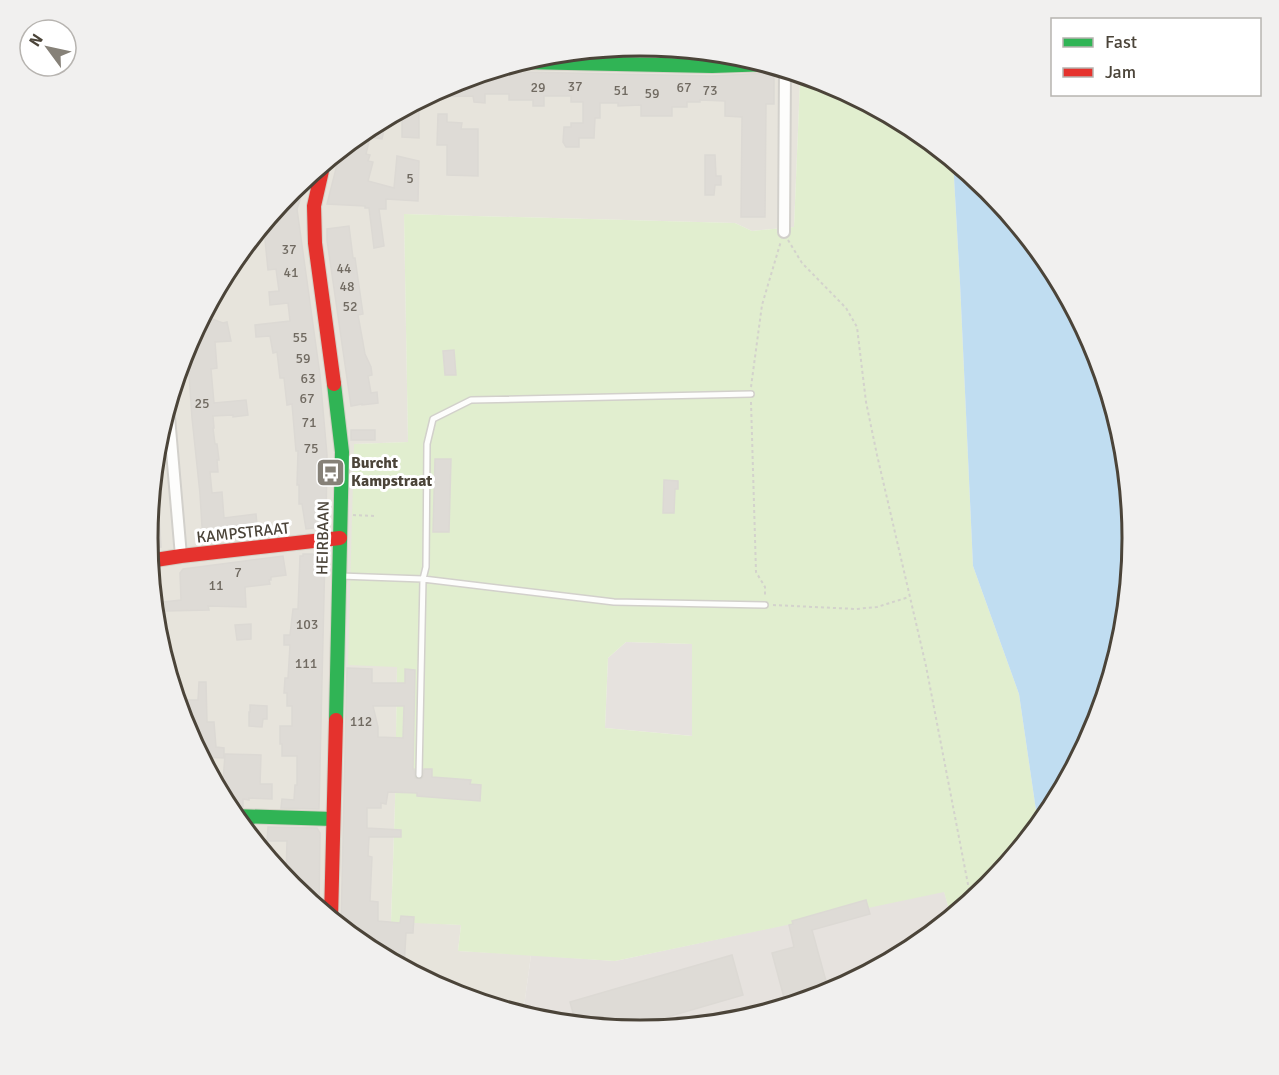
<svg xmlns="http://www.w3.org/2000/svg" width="1279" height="1075" font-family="Signika,sans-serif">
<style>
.residential{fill:#e7e4dc}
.industrial{fill:#e6e2de}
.green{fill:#e1eecf;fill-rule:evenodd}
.water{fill:#c0ddf1}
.building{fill:#dedbd6;stroke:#dcd9d4;stroke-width:1.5;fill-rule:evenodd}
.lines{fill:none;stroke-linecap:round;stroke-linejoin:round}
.lane-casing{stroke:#d2d0cb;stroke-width:8}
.street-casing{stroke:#d2d0cb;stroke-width:14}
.fast-casing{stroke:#d3cfc5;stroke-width:16}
.jam-casing{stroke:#d3cfc5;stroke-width:16}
.path{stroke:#d3d2cc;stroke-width:2;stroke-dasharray:3 3;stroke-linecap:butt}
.lane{stroke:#fdfdfc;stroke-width:5}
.street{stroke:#fdfdfc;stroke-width:10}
.fast{stroke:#30b455;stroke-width:14}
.jam{stroke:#e5322d;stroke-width:14}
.labels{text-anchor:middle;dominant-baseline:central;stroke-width:6;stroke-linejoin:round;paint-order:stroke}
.number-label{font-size:14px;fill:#706a61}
.poi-label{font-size:16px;font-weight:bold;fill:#4b4439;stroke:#fff;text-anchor:start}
.street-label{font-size:16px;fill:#4b4439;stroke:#fff}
.rim{fill:none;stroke:#4b4439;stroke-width:3}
</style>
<rect width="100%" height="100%" fill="#f4f2ee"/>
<!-- residential -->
<path class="residential" d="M640,45L736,55L823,81H800L794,227L752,231L735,223L404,214L408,442L354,444L397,666L395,803L391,921L461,925L458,951L531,955L523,1014L451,992L366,947L291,886L230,811L184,726L156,633L147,537L157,441L185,349L230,264L291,189L366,128L451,82L544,54Z"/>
<!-- industrial -->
<path class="industrial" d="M626,642L692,644L693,736L605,728L608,658Z
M944,891L951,916L913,947L828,993L735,1021L639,1030L543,1020L523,1014L531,955L615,961Z"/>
<!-- green -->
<path class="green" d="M800,81H823L828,83L913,128L953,160L960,283L973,566L1019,694L1038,824L987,886L951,916L944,892L615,961L458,951L461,925L391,922L395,803L397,667L348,665L354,444L408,442L404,214L735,223L752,231L794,227ZM626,642L692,644V736L605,728L608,658Z"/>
<!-- water -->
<path class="water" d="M953,160L988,189L1049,264L1095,349L1123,442L1132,538L1122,634L1094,726L1049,811L1038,824L1019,694L973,566L960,283Z"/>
<!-- building -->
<path class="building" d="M640,45L667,48V54H615V47Z
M496,69H514L520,72L712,76L771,73L774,76V104H766L765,217H741L742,117L725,116V101L700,100V102H687V107H672V116H641V105L618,106V103H600V118H595L594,138H579V147H566L563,142L564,127H571V123H583V102H571V96H544V106H533V100H509V94H485V103L474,102L473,96L425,97L451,82Z
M419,99V138L402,137V109Z
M438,114H447V122L462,123L461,129H478V176L447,175V145H437Z
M387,117L382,139L370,137L366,154L370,155L368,161L373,162L368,181L394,188L397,156L419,161L418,201L386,199V209H379L384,246L374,248L369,208H365V206L327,204L341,149L366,128Z
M705,155H715L716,176H721V185H715L714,195H705Z
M308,175L297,209L320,375L327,455L326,524L322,527L306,529L302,504H299V485H297L298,451H296L292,404L287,405L284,378H280L277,352L273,353L270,336L256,337L255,325L290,321L288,303L270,305L269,292L279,291L276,269L268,270L264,230L257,231L291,189Z
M349,226L353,258H355L363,314L358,315L365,354L371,367L372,375L368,376L371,393L377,392L378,403L362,405V404L351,406L327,240V229Z
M210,300L212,319L223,323L227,322L231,341L215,342L217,368L211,369L214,403L246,400L248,415L233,417V415L213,416L214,428H213L215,444H217L219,460H217L218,472H210L212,493L222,492L224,518L256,514L257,525L271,523L273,533L203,543L200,494L192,418L187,344Z
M454,350L456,375H445L443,351Z
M351,430H375V440H351Z
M435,459H451L449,532H433Z
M664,480L678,481V489H675L674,513H663Z
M152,484H157L161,547L148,548L147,537Z
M303,554H325L319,809L281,808L282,799L294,800L295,785H297V756H282V744H280V726H292V706H287V693H284L285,678H288L290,645H284V635H290L293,609H298L300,556H303Z
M283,556L286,575L271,577V580H269L270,584L245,587L246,607L208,606L209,610L166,611L164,602L181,600L180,573L183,569Z
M251,624V639L237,640L235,625Z
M347,668L372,669V683H405V669L415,670L413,769H414L415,778L421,779L423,777L424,769H432V777L471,780L470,784L481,785L480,801L417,796V793L388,792L386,804L381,803V808H367V828L401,830V837H369L368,856L372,857L370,901L378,902V921L400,923L401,916L414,917L413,933H406L404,967L393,961V949L371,950L341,927ZM373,706H404L403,738L378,737V727Z
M199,682H206L207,722H214L216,747L224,748V758L201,757L184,726L177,700H198Z
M250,705L267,706V719H263L262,727L249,726V712H250Z
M225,754L261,755L260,784H272V799L249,798V800L243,799V807L234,806L228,808L214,781L223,782Z
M268,827L317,828L320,833L319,908L291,886L286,879L287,841H267Z
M866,900L870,914L812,930L829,992L786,1005L772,953L794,947L789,925L793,924L792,921Z
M732,955L743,995L626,1029L576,1024L570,1002Z"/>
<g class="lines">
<defs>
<path id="lane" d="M340,576L423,579L614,602L765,605
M419,775L423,579L426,567L427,444L433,419L471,400L751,394"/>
<path id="street" d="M784,232L785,69
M168,405L181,556"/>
<path id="fast" d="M520,62L712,66L768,64
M334,384L342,452L336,720
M234,816L333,819"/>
<path id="jam" d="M324,162L314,206L315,243L334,384
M149,561L181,556L340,538
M331,918L336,720"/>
</defs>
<!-- lane casing -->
<use href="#lane" class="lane-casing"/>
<!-- street casing -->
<use href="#street" class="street-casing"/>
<!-- fast casing -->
<use href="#fast" class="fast-casing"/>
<!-- jam casing -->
<use href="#jam" class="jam-casing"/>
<!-- path -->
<path class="path" d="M788,240L802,263L846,308L857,327L866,402L877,455L926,666L971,900
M751,387L762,305L781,241
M751,402L756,572L765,587V597
M353,515L374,516
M773,605L856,609L877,607L909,597"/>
<!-- lane -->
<use href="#lane" class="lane"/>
<!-- street -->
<use href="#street" class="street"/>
<!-- fast -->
<use href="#fast" class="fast"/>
<!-- jam -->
<use href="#jam" class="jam"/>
</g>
<!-- icons -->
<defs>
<symbol id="bus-square" viewBox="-11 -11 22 22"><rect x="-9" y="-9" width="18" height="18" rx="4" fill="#868178" stroke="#fff"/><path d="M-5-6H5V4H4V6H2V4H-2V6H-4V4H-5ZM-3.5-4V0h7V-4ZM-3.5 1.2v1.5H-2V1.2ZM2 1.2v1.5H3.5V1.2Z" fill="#fff"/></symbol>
</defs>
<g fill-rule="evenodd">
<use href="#bus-square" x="314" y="456" width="33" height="33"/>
</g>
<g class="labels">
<!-- number labels -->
<g class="number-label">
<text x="575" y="86">37</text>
<text x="538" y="87">29</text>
<text x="684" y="87">67</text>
<text x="621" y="90">51</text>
<text x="710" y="90">73</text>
<text x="652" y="93">59</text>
<text x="410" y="178">5</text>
<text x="289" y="249">37</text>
<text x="344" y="268">44</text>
<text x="291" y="272">41</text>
<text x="347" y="286">48</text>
<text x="350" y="306">52</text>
<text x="300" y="337">55</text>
<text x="303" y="358">59</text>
<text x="308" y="378">63</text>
<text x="307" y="398">67</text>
<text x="202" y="403">25</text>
<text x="309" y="422">71</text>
<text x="311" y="448">75</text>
<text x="238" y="572">7</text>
<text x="216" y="585">11</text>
<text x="307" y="624">103</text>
<text x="306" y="663">111</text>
<text x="361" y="721">112</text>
</g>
<!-- poi labels -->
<g class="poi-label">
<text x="351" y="463">Burcht<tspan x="351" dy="18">Kampstraat</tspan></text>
</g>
<!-- street labels -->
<g class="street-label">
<text transform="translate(243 533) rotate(-6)">KAMPSTRAAT</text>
<text transform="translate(323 538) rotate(-89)">HEIRBAAN</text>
</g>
</g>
<!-- crop -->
<path d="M0 0H1279V1075H0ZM158 538a482 482 0 1 1 964 0a482 482 0 1 1-964 0Z" fill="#f1f0ef" fill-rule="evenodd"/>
<path class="rim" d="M158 538a482 482 0 1 1 964 0a482 482 0 1 1-964 0Z"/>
<!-- legend -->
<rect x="1051" y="18" width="210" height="78" fill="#ffffff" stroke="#b7b4b0" stroke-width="1.5"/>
<rect x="1063" y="38" width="30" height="9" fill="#30b455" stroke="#b7b4b0" stroke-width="1.5"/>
<text x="1105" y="48" font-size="18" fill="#4b4439">Fast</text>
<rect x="1063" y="68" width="30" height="9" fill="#e5322d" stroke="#b7b4b0" stroke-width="1.5"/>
<text x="1105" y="78" font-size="18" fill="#4b4439">Jam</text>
<!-- north arrow -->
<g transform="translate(48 48) rotate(303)"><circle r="28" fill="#ffffff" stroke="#b7b4b0" stroke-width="1.5"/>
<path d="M0-4.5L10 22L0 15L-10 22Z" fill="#868178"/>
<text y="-9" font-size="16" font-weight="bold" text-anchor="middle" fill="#4b4439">N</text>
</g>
</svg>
